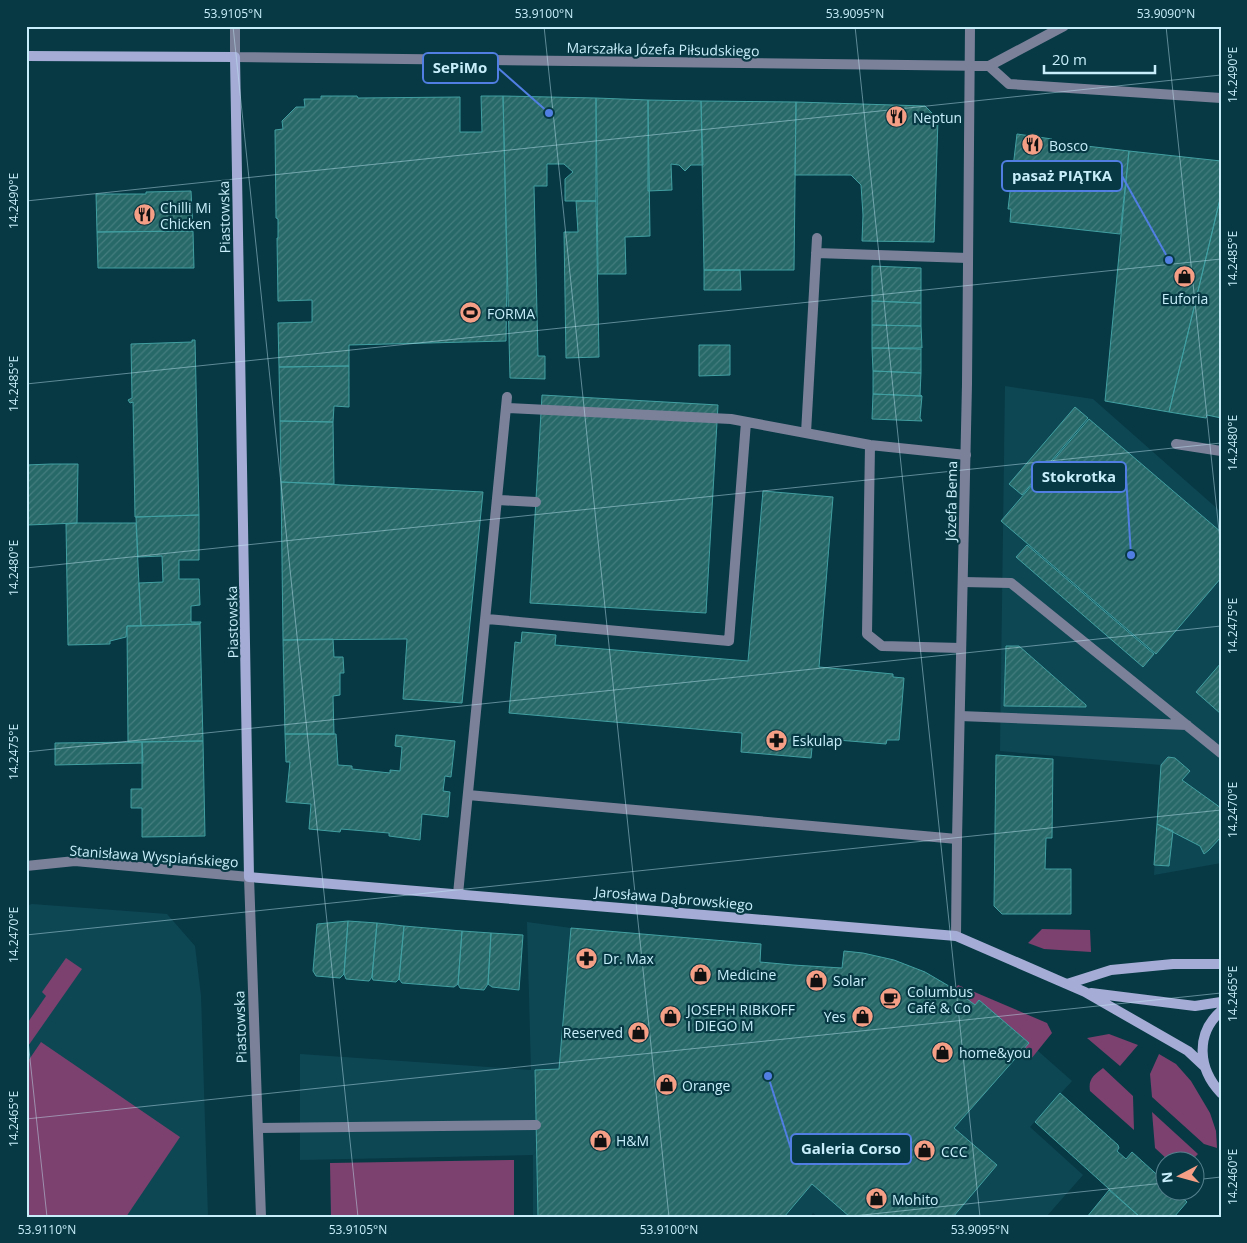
<svg xmlns="http://www.w3.org/2000/svg" width="1247" height="1243" font-family="'Open Sans',sans-serif">
<style>
.built{fill:#0e4754}
.green{fill:#7c416e}
.building{fill:url(#building-hatch);stroke:#419fa1}
.lines{fill:none;stroke-linecap:round;stroke-linejoin:round}
.lane{stroke:#7c819a;stroke-width:10}
.street{stroke:#7c819a;stroke-width:10}
.secondary{stroke:#a5add6;stroke-width:10}
.ticks{fill:none;stroke:#c7eefa;stroke-width:1;stroke-opacity:0.45}
.labels{text-anchor:middle;dominant-baseline:central;stroke-width:4.5;stroke-linejoin:round;paint-order:stroke}
.street-label{font-size:14px;fill:#c7eefa;stroke:#073944}
.poi-label{font-size:14px;fill:#c7eefa;stroke:#073944;text-anchor:start}
.leader{fill:none;stroke:#507ee2;stroke-width:2}
.callout-dot{fill:#507ee2;stroke:#073944;stroke-width:2}
.callout{fill:#073944;stroke:#507ee2;stroke-width:2}
.callout-label{font-size:15px;text-anchor:middle;font-weight:bold;fill:#c7eefa}
.neatline{fill:none;stroke:#c7eefa;stroke-width:2}
.ticks-label{font-size:12px;text-anchor:middle;fill:#c7eefa}
</style>
<defs>
<pattern id="building-hatch" width="6" height="6" patternUnits="userSpaceOnUse" patternTransform="scale(1.25)"><rect width="6" height="6" fill="#276869"/><path d="M-1 1l2-2M0 6l6-6M5 7l2-2" fill="none" stroke="#457e7f"/></pattern>
</defs>
<rect width="100%" height="100%" fill="#073944"/>
<!-- built -->
<path class="built" d="M1005,386L1093,399L1221,512V863L1154,875L1161,765L1000,751Z
M32,904L167,914L195,946L201,996L208,1217H26V906Z
M527,922L571,928L761,944L760,962L793,965L842,968L844,951L863,953L894,960L925,972L954,989L1029,1043L1072,1081L1030,1127L1083,1175L1046,1217H818L813,1213L810,1217H533V1155L300,1160V1054L531,1070Z"/>
<!-- green -->
<path class="green" d="M1042,929L1090,930L1091,952L1044,949L1028,943Z
M66,958L82,969L26,1049V1025L46,996L42,992Z
M958,985L1047,1023L1052,1033L1031,1059L953,992Z
M1109,1034L1138,1045L1120,1066L1087,1038Z
M41,1042L180,1137L126,1217H26V1064Z
M1159,1054L1176,1064L1191,1081L1210,1113L1216,1131L1217,1148L1204,1144L1152,1097L1150,1074Z
M1103,1068L1133,1096L1134,1130L1090,1091C1088,1079 1094,1075 1103,1068Z
M1152,1112L1198,1154L1192,1160H1168L1155,1148Z
M514,1160V1217H331L330,1163Z"/>
<!-- building -->
<path class="building" d="M321,96H357L358,98L460,97V132H482L481,96H503L507,274L506,341L349,345V366L279,367L278,323L312,322V300L278,301L277,238H278V219L276,218L275,130L283,129L282,121L296,107H305L304,99H321Z
M503,96L596,98V201H565V179L573,172L564,164H547V186H534L538,356H545V379L510,378Z
M596,98L648,100L650,236L625,237L626,274H598Z
M648,100L701,101L703,165H691L685,171L679,165L671,164L672,190L648,191Z
M701,101L796,102L794,270H704Z
M796,102L925,106L938,119L934,242L862,241L863,215L861,185L851,175H795Z
M1017,134L1052,139V142L1129,151L1120,234L1010,222L1011,209H1008Z
M1129,151L1221,161V195L1169,412L1105,401Z
M191,191L193,231L97,232L96,194H146V192Z
M1221,195V418L1207,415L1206,418L1169,412Z
M576,201H596L599,357L566,358L564,232H578Z
M193,231L194,268H98L97,232Z
M872,266L921,268V303L872,301Z
M704,270H740L741,290H704Z
M872,301L921,303V326L872,325Z
M872,325L921,326L922,348H872Z
M192,340H195L199,515L135,517L133,402L130,403L128,400L132,398L131,344L192,342Z
M699,345H730V375L699,376Z
M872,348L921,349V373L873,371Z
M349,366V407L334,406L333,422L280,421L279,367Z
M873,371L921,373L920,395L922,396L873,394Z
M873,394L922,396L920,418L922,421L872,419Z
M542,395L718,405L706,613L530,603Z
M1075,407L1088,418L1022,495L1009,484Z
M1089,419L1221,532V578L1156,654L1001,521Z
M280,421L333,422L334,484L281,482Z
M51,464H78L77,523L28,525L26,465Z
M281,482L483,492L462,703L403,699L407,639L283,640Z
M763,491L833,497L819,667L893,674V677L904,678L899,740H887L886,744L813,738L811,758L741,752L742,733L509,713L515,642L521,643L522,632L556,635L555,645L748,661Z
M199,515V560H179V579H199L200,605L191,606V622H201L200,624L141,626L139,583L163,582L162,556L138,557L136,517Z
M77,523H136L141,626H127L126,637L110,641V644L68,645L66,524Z
M1027,545L1154,654L1143,667L1016,557Z
M200,624L203,741L128,742L127,626Z
M333,639L334,657H343L344,673H340V695L333,696L334,734H285L283,640Z
M1006,646H1019L1086,705V707L1004,706Z
M1221,663V714L1196,692Z
M285,734H336L338,765L352,766V769L390,773V770L400,771L402,747L395,746L396,735L455,741L451,777L445,776L443,791L450,792L448,817L422,814L420,840L389,836V833L341,829L340,832L309,829L311,804L286,802L290,762H286Z
M203,741L205,836L142,837V808H131V789H142V742Z
M142,742L143,763L55,765V743Z
M996,755L1053,759L1052,838H1046L1045,869H1071V914H1002L994,906Z
M1168,757L1175,758L1190,771L1182,780L1221,808V837L1209,850L1204,854L1200,846L1157,824L1161,765Z
M1157,824L1173,831L1169,866L1154,865Z
M348,921L377,923L372,977L369,981L346,979L344,974Z
M348,921L344,974L340,978L316,976L313,971L317,924Z
M377,923L404,926L399,979L396,982L373,980L372,977Z
M404,926L462,931L458,984L454,987L402,983L399,979Z
M571,928L761,944L760,962L793,965L842,968L844,951L863,953L894,960L925,972L954,989L975,1005L979,1000L1029,1043L954,1128L997,1165L953,1217H850L812,1184L784,1217H538L535,1070L559,1069Z
M462,931L491,933L488,984L484,990L460,988L458,984Z
M491,933L523,935L519,990L492,987L488,984Z
M1060,1093L1118,1145L1119,1148L1117,1151L1126,1159L1132,1152L1164,1181V1190H1175L1187,1202L1174,1217H1140L1035,1122Z
M1109,1190L1140,1217H1087Z"/>
<g class="lines">
<!-- lane -->
<path class="lane" d="M816,253L968,258
M507,408L731,419L870,445L966,455
M806,433L817,238
M1176,444L1221,451
M870,445L867,634L882,646L961,648
M498,500L536,502
M963,582L1011,583L1221,753
M487,619L729,641L746,422
M960,716L1187,725
M468,795L957,839
M458,894L507,397
M258,1128L536,1125"/>
<!-- street -->
<path class="street" d="M235,26V57L989,66L1009,84L1221,98
M989,66L1064,26
M26,866L75,861L249,877L261,1217
M956,936L957,839L967,384L970,26"/>
<!-- secondary -->
<path class="secondary" d="M26,56L235,57L249,877L956,936L1085,992L1188,1051L1204,1066
M1067,984L1111,970L1173,964H1221
M1091,993L1195,1006L1221,1002
M1221,1011C1195,1034 1198,1069 1221,1093"/>
</g>
<!-- ticks -->
<path class="ticks" d="M233,26L358,1217M544,26L669,1217M855,26L980,1217M1166,26L1221,550M26,201L1221,75M26,384L1221,259M26,568L1221,443M26,752L1221,626M26,935L1221,810M26,1022L47,1217M26,1119L1221,993M1194,1180L1221,1177M844,1217L1164,1183"/>
<!-- icons -->
<defs>
<symbol id="restaurant-disc" viewBox="-11 -11 22 22"><circle r="9.5" fill="#f49f86" stroke="#073944"/><path d="M-5-6h1v4h1v-4h1v4h1v-4h1v5L-1.5 .5V6h-2V.5L-5-1ZM5-6V6H3V1.5H1.5Q1.5-4 5-6Z" fill="#111"/></symbol>
<symbol id="shop-disc" viewBox="-11 -11 22 22"><circle r="9.5" fill="#f49f86" stroke="#073944"/><path d="M-5-2.5h2.3a2.7 3.5 0 0 1 5.4 0H5L5.5 6h-11ZM-1.5-2.5h3a1.5 2.3 0 0 0-3 0Z" fill="#111"/></symbol>
<symbol id="stadium-disc" viewBox="-11 -11 22 22"><circle r="9.5" fill="#f49f86" stroke="#073944"/><path d="M0-5a6.5 5 0 1 0 0 10a6.5 5 0 1 0 0-10ZM-3.5-1.8h7v3.6h-7Z" fill="#111"/></symbol>
<symbol id="pharmacy-disc" viewBox="-11 -11 22 22"><circle r="9.5" fill="#f49f86" stroke="#073944"/><path d="M-2-6h4v4h4v4h-4v4h-4v-4h-4v-4h4Z" fill="#111"/></symbol>
<symbol id="cafe-disc" viewBox="-11 -11 22 22"><circle r="9.5" fill="#f49f86" stroke="#073944"/><path d="M-5.5-4.5H6V0H3Q3 3.5 0 3.5H-2.5Q-5.5 3.5-5.5 0ZM3-3.2v2h1.7v-2ZM-6 4.5H4V6H-6Z" fill="#111"/></symbol>
</defs>
<g fill-rule="evenodd">
<use href="#restaurant-disc" x="884" y="104" width="25" height="25"/>
<use href="#restaurant-disc" x="1020" y="132" width="25" height="25"/>
<use href="#restaurant-disc" x="132" y="202" width="25" height="25"/>
<use href="#shop-disc" x="1172" y="264" width="25" height="25"/>
<use href="#stadium-disc" x="458" y="300" width="25" height="25"/>
<use href="#pharmacy-disc" x="764" y="728" width="25" height="25"/>
<use href="#pharmacy-disc" x="574" y="946" width="25" height="25"/>
<use href="#shop-disc" x="688" y="962" width="25" height="25"/>
<use href="#shop-disc" x="804" y="968" width="25" height="25"/>
<use href="#cafe-disc" x="878" y="986" width="25" height="25"/>
<use href="#shop-disc" x="850" y="1004" width="25" height="25"/>
<use href="#shop-disc" x="658" y="1004" width="25" height="25"/>
<use href="#shop-disc" x="626" y="1020" width="25" height="25"/>
<use href="#shop-disc" x="930" y="1040" width="25" height="25"/>
<use href="#shop-disc" x="654" y="1072" width="25" height="25"/>
<use href="#shop-disc" x="588" y="1128" width="25" height="25"/>
<use href="#shop-disc" x="912" y="1138" width="25" height="25"/>
<use href="#shop-disc" x="864" y="1186" width="25" height="25"/>
</g>
<g class="labels">
<!-- street labels -->
<g class="street-label">
<text transform="translate(663 49) rotate(1)">Marszałka Józefa Piłsudskiego</text>
<text transform="translate(224 217) rotate(-91)">Piastowska</text>
<text transform="translate(951 501) rotate(-89)">Józefa Bema</text>
<text transform="translate(232 622) rotate(-91)">Piastowska</text>
<text transform="translate(154 856) rotate(4)">Stanisława Wyspiańskiego</text>
<text transform="translate(674 898) rotate(5)">Jarosława Dąbrowskiego</text>
<text transform="translate(240 1027) rotate(-92)">Piastowska</text>
</g>
<!-- poi labels -->
<g class="poi-label">
<text x="913" y="117">Neptun</text>
<text x="1049" y="145">Bosco</text>
<text x="160" y="207">Chilli Mi<tspan x="160" dy="16">Chicken</tspan></text>
<text x="1185" y="298" text-anchor="middle">Euforia</text>
<text x="487" y="313">FORMA</text>
<text x="792" y="740">Eskulap</text>
<text x="603" y="958">Dr. Max</text>
<text x="717" y="974">Medicine</text>
<text x="833" y="980">Solar</text>
<text x="907" y="991">Columbus<tspan x="907" dy="16">Café &amp; Co</tspan></text>
<text x="687" y="1009">JOSEPH RIBKOFF<tspan x="687" dy="16">I DIEGO M</tspan></text>
<text x="846" y="1016" text-anchor="end">Yes</text>
<text x="623" y="1032" text-anchor="end">Reserved</text>
<text x="959" y="1052">home&amp;you</text>
<text x="682" y="1085">Orange</text>
<text x="616" y="1140">H&amp;M</text>
<text x="941" y="1151">CCC</text>
<text x="892" y="1199">Mohito</text>
</g>
</g>
<!-- callouts -->
<path class="leader" d="M549 113L498 68M1169 260L1122 176M1131 555L1126 477M768 1076L791 1149"/>
<g class="callout-dot">
<circle cx="549" cy="113" r="5"/>
<circle cx="1169" cy="260" r="5"/>
<circle cx="1131" cy="555" r="5"/>
<circle cx="768" cy="1076" r="5"/>
</g>
<g class="callout">
<rect x="423" y="53" width="75" height="30" rx="5"/>
<rect x="1002" y="161" width="120" height="30" rx="5"/>
<rect x="1032" y="462" width="94" height="30" rx="5"/>
<rect x="791" y="1134" width="120" height="30" rx="5"/>
</g>
<g class="callout-label">
<text x="460" y="73">SePiMo</text>
<text x="1062" y="181">pasaż PIĄTKA</text>
<text x="1079" y="482">Stokrotka</text>
<text x="851" y="1154">Galeria Corso</text>
</g>
<!-- border -->
<rect width="1247" height="1243" fill="none" stroke="#073944" stroke-width="55"/>
<!-- north arrow -->
<g transform="translate(1180 1176) rotate(264)"><circle r="24" fill="#073944" stroke="#54818d"/>
<path d="M0-4L9 19L0 12L-9 19Z" fill="#f49f86"/>
<text y="-8" font-size="14" font-weight="bold" text-anchor="middle" fill="#c7eefa">N</text>
</g>
<!-- scale -->
<path d="M1044 65v8h111v-8" fill="none" stroke="#c7eefa" stroke-width="2.5"/>
<text x="1052" y="65" font-size="15" fill="#c7eefa" stroke="#073944" stroke-width="4" paint-order="stroke">20 m</text>
<rect x="28" y="28" width="1192" height="1188" class="neatline"/>
<g class="ticks-label">
<text x="233" y="18">53.9105°N</text>
<text x="544" y="18">53.9100°N</text>
<text x="855" y="18">53.9095°N</text>
<text x="1166" y="18">53.9090°N</text>
<text transform="translate(1233 75) rotate(-90)" y="4">14.2490°E</text>
<text transform="translate(14 201) rotate(-90)" y="4">14.2490°E</text>
<text transform="translate(1233 259) rotate(-90)" y="4">14.2485°E</text>
<text transform="translate(14 384) rotate(-90)" y="4">14.2485°E</text>
<text transform="translate(1233 443) rotate(-90)" y="4">14.2480°E</text>
<text transform="translate(14 568) rotate(-90)" y="4">14.2480°E</text>
<text transform="translate(1233 626) rotate(-90)" y="4">14.2475°E</text>
<text transform="translate(14 752) rotate(-90)" y="4">14.2475°E</text>
<text transform="translate(1233 810) rotate(-90)" y="4">14.2470°E</text>
<text transform="translate(14 935) rotate(-90)" y="4">14.2470°E</text>
<text transform="translate(1233 994) rotate(-90)" y="4">14.2465°E</text>
<text transform="translate(14 1119) rotate(-90)" y="4">14.2465°E</text>
<text transform="translate(1233 1177) rotate(-90)" y="4">14.2460°E</text>
<text x="47" y="1234">53.9110°N</text>
<text x="358" y="1234">53.9105°N</text>
<text x="669" y="1234">53.9100°N</text>
<text x="980" y="1234">53.9095°N</text>
</g>
</svg>
